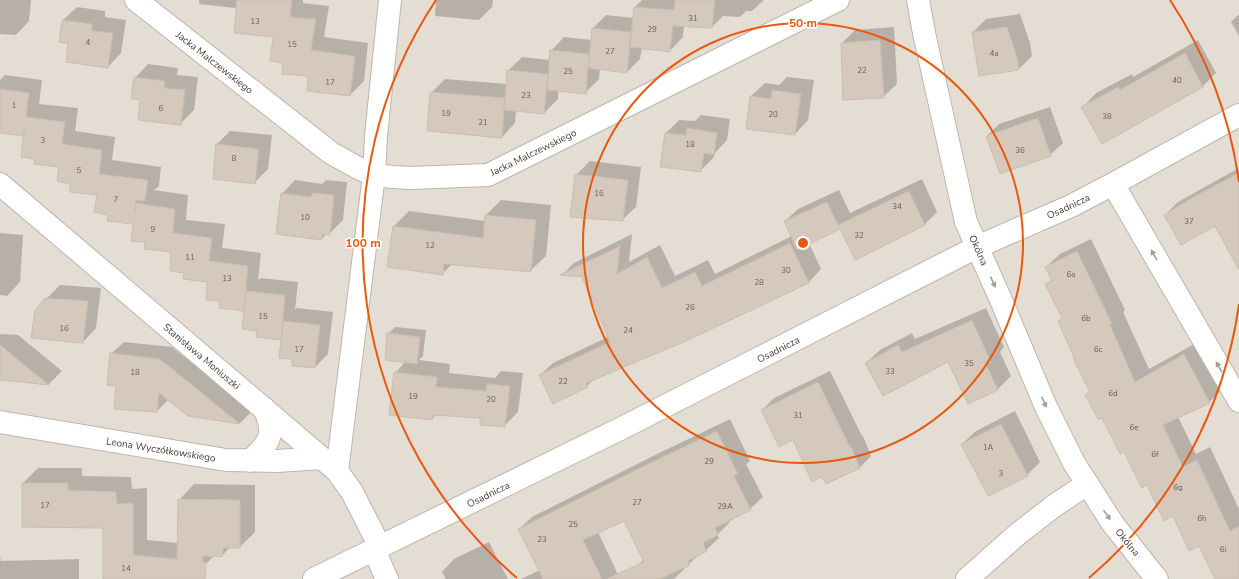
<svg xmlns="http://www.w3.org/2000/svg" width="1239" height="579" viewBox="0 0 1239 579" font-family="'Nunito Sans',sans-serif">
<style>
.residential{fill:#e4ddd3}
.shadow{fill:#0003}
.building{fill:#d5c9bd;stroke:#ccbdae}
.lines{fill:none;stroke-linecap:round;stroke-linejoin:round}
.street-casing{stroke:#beb5ab;stroke-width:24}
.street{stroke:#fff;stroke-width:22}
.oneway{fill:#a19e9a}
.ring{fill:none;stroke:#e8590c;stroke-width:2}
.labels{text-anchor:middle;stroke-width:3;stroke-linejoin:round;paint-order:stroke}
.number-label{font-size:8px;fill:#685f57}
.street-label{font-size:10px;fill:#433c35;stroke:#fff}
.centre{fill:#e8590c;stroke:#fff;stroke-width:2}
.ring-label{font-size:12px;text-anchor:middle;font-weight:bold;fill:#e8590c;stroke:#fff;stroke-width:3;stroke-linejoin:round;paint-order:stroke}
</style>
<rect width="100%" height="100%" fill="#f1ece4"/>
<!-- residential -->
<path class="residential" d="M0 0H1239V579H0Z"/>
<!-- shadow -->
<path class="shadow" d="M0 0H31L29 21 16 35 0 34Z
M199 0H303V3L329 6 324 37 368 43 364 81 350 95 310 75 284 63 274 36 238 5 235 8 199 4Z
M436 0H493L492 7 479 20 435 16Z
M642 0H764L752 11H746L740 17 723 16 712 27 684 25 683 37 670 51 642 48 640 59 627 72 600 69 599 79 585 93 558 90V99L544 113 516 110 515 123 502 137 431 93 445 79 507 84 508 71 522 57 550 60 551 51 564 37 592 40 593 28 606 15 634 18 635 7Z
M77 7 105 11V17L126 20 121 53 108 67 70 42 60 41 63 20Z
M1020 14 1030 43 1032 56 1019 69 973 32 986 19Z
M1239 14V36L1231 22Z
M894 27 897 84 883 97 842 43 855 30Z
M1198 40 1216 73 1203 86 1102 143 1083 107 1096 93 1132 74 1133 77Z
M148 64 178 68 177 75 198 77 194 110 180 124 141 99 135 78Z
M5 75 42 80 39 104 78 108 75 131 115 137 112 160 161 167 159 186 154 190 188 195 186 220 225 224 222 248 261 253 258 280 261 278 298 282 295 310 297 308 333 312 328 354 315 367 293 358 282 337 280 339 258 330 245 308 221 300 208 282 185 272 172 252 146 241 134 223 109 214 98 195 71 183 60 166 35 158 25 134 0 132V80Z
M787 77 814 80 808 120 795 134 751 96 765 83 779 85Z
M1050 107 1063 143 1050 155 987 136 999 124Z
M701 115 730 119 727 140 715 153 714 157 700 171 666 133 679 120 695 121Z
M230 131 272 135 268 169 254 183 217 144Z
M590 161 641 167 636 207 622 220 576 175Z
M1239 168V268L1215 225 1165 215 1178 202Z
M922 179 937 212 925 224 855 259 840 228 809 243 821 269 809 282 685 340 594 379 587 386 540 375 553 363 608 337 583 276 563 274 574 263 632 234 629 262 660 245 675 276 708 260 715 274 792 236 785 221 798 209 839 190 850 213Z
M295 180 322 184 326 180 347 182 343 220 329 234 327 233 322 239 282 194Z
M501 200 551 205 546 256 530 271 452 264 442 274 394 226 409 211 485 221 486 215Z
M0 233 23 235 20 282 7 296 0 295Z
M1091 239 1125 310 1123 312 1149 369 1198 342 1223 389 1209 402 1178 417 1196 454 1210 447 1239 509V579H1216L1199 545 1148 484 1087 395 1090 391 1063 317 1047 284 1052 279 1046 267 1060 254Z
M60 285 101 288 96 328 83 342 46 299Z
M986 308 1004 347 1000 352 1011 376 998 389 969 403 949 361 866 363 880 350 912 333 915 339Z
M395 327 426 330 423 356 419 360 450 364 449 373 495 378 501 371 523 373 518 412 504 426 481 417 437 414 432 419 395 373 406 361 388 334Z
M0 334 18 335 62 371 49 384 0 379Z
M124 342 172 347 252 411 240 423 188 415 168 400 157 411 117 386 111 354Z
M830 371 862 436H863L871 456 859 468 823 476 793 439 762 410 774 398Z
M1015 411 1040 462 1027 475 962 444 976 431Z
M730 419 750 461 746 464 763 497 750 509 729 520 730 522 717 535 719 538 706 550 700 553 689 564 684 567 685 568 674 579H643L637 566 644 559 624 520 598 532 620 579H521L540 570 519 529 532 517 655 455Z
M38 468H82V476L131 477 132 489 147 488V540L178 543 179 500 194 484 255 485V532L240 547H230L222 556H214L207 563 157 577 155 579H104V527L23 526V483Z
M489 542 508 579H446L442 572 454 559Z
M0 557 1 561 79 559V579H0Z"/>
<!-- building -->
<path class="building" d="M237 0H292L290 17 316 19 311 50 355 56 350 96 307 91 308 76 282 74 283 63 270 61 273 37 234 33Z
M675 0H715L712 28 673 26 670 52 630 47 634 7 674 10Z
M62 20 92 24V31L113 33 108 68 66 62 68 43 59 42Z
M1007 27 1017 57 1019 70 979 76 972 32Z
M592 28 631 32 627 73 588 68Z
M880 40 884 98 843 100 841 43Z
M550 50 589 54 586 94 547 90Z
M1185 53 1203 87 1102 144 1081 107 1118 87 1120 90Z
M507 70 548 74 544 114 504 110Z
M134 77 165 81 164 88 185 90 181 125 138 120 140 100 131 99Z
M0 89 29 93 26 117 65 122 62 144 102 150 99 174 148 180 145 201 136 200 135 213 136 203 175 209 173 233 212 238 209 261 248 266 244 311 219 308 220 301 206 300 207 282 183 279 184 273 170 271 171 252 144 249 145 242 131 241 133 224 107 221 108 215 94 212 97 195 70 192V184L57 181 59 167 34 164V159L21 157 24 130V136L0 133Z
M772 90 801 94 795 135 746 129 750 96 771 99Z
M430 92 505 98 502 138 427 131Z
M1038 118 1051 156 1000 174 986 136Z
M687 128 717 133 714 155 704 153 701 172 660 167 665 133 686 135Z
M216 144 259 149 255 184 213 179Z
M1239 173V270L1215 226 1181 245 1164 215 1195 196Z
M575 174 628 180 623 221 570 217Z
M909 191 925 225 855 260 840 229 797 250 784 221 827 202 838 225Z
M281 193 311 197 312 193 334 195 330 235 322 234V240L276 234Z
M485 215 536 220 531 272 444 264 443 275 387 267 393 226 483 238Z
M790 243 809 283 686 341 586 383 588 387 553 404 539 375 610 342 582 277 560 275 620 246 617 274 647 257 662 288 695 272 702 286Z
M1077 251 1112 324 1110 325 1135 382 1184 354 1210 403 1163 425 1183 467 1197 460 1230 531 1239 526V579H1215L1199 546 1189 551 1173 516 1164 521 1147 485 1142 488 1124 452 1120 454 1102 418 1098 419 1085 395 1090 392 1073 358 1074 357 1058 321 1062 318 1045 284 1052 281 1045 267Z
M246 291 285 295 281 340 256 337 257 331 242 329Z
M45 298 88 301 83 343 31 338 35 311Z
M972 320 991 362 986 364 998 390 968 404 948 362 883 396 865 363 898 345 902 352Z
M283 321 320 325 315 368 292 366V359L279 358Z
M387 333 420 337 417 364 385 360Z
M0 345 49 385 0 380Z
M110 353 160 359 240 424 188 416 159 393 157 412 114 409 116 386 107 385Z
M394 372 437 377 436 387 486 391 487 384 510 386 505 427 480 425V418L433 415 432 420 389 415Z
M818 382 850 447H851L860 468 826 484 822 477 812 482 793 440 779 447 761 410Z
M1001 424 1028 476 988 496 961 444Z
M717 431 738 474 734 476 751 510 715 528 718 535 703 543 707 551 688 561 690 565 660 579H606L644 562 624 521 583 540 602 579H543L518 529 642 467Z
M22 483H68V490L116 492 117 504 133 503V555L177 559 178 499 240 500V548H223L222 557 203 556V562H206L205 579H103V528L22 527Z"/>
<g class="lines">
<defs>
<path id="street" d="M136 0 331 153 358 168 374 175 393 177 411 178 488 175 838 0
M918 0 924 33 966 222 1001 300 1046 407 1074 463 1113 524 1157 579
M0 184 337 471 352 492 380 547
M1113 184 1239 401
M0 422 226 460 277 461 322 458
M250 461C270 442 276 435 264 408
M337 471 374 175 376 136 390 0
M374 550 387 579
M314 579 622 428 977 247 1071 206 1113 184 1239 115
M967 579 1019 533 1054 506 1087 484"/>
</defs>
<!-- street casing -->
<use href="#street" class="street-casing"/>
<!-- street -->
<use href="#street" class="street"/>
</g>
<!-- one-way arrows -->
<defs><path id="oneway-solid" d="M-6-.8H1V-3.2L6.5 0L1 3.2V.8H-6Z"/></defs>
<g class="oneway">
<use href="#oneway-solid" transform="translate(1154 255) rotate(-120)"/>
<use href="#oneway-solid" transform="translate(993 282) rotate(65)"/>
<use href="#oneway-solid" transform="translate(1219 367) rotate(-120)"/>
<use href="#oneway-solid" transform="translate(1044 402) rotate(67)"/>
<use href="#oneway-solid" transform="translate(1107 515) rotate(55)"/>
</g>
<!-- distance rings -->
<g class="ring">
<circle cx="803" cy="243" r="220"/>
<path d="M1239 304A440 440 0 0 1 1089 578M517 578A440 440 0 0 1 436 0M1170 0A440 440 0 0 1 1239 182"/>
</g>
<g class="labels">
<!-- number labels -->
<g class="number-label">
<text x="693" y="21">31</text>
<text x="255" y="24">13</text>
<text x="652" y="32">29</text>
<text x="88" y="45">4</text>
<text x="292" y="47">15</text>
<text x="610" y="54">27</text>
<text x="994" y="56">4a</text>
<text x="862" y="73">22</text>
<text x="568" y="74">25</text>
<text x="1177" y="83">40</text>
<text x="330" y="85">17</text>
<text x="526" y="98">23</text>
<text x="14" y="108">1</text>
<text x="161" y="111">6</text>
<text x="446" y="116">19</text>
<text x="773" y="117">20</text>
<text x="1107" y="119">38</text>
<text x="483" y="125">21</text>
<text x="43" y="143">3</text>
<text x="690" y="147">18</text>
<text x="1020" y="153">36</text>
<text x="234" y="161">8</text>
<text x="79" y="173">5</text>
<text x="599" y="196">16</text>
<text x="116" y="202">7</text>
<text x="897" y="209">34</text>
<text x="305" y="220">10</text>
<text x="1189" y="224">37</text>
<text x="153" y="232">9</text>
<text x="859" y="238">32</text>
<text x="430" y="248">12</text>
<text x="190" y="260">11</text>
<text x="786" y="273">30</text>
<text x="1071" y="277">6a</text>
<text x="227" y="281">13</text>
<text x="759" y="285">28</text>
<text x="690" y="310">26</text>
<text x="263" y="319">15</text>
<text x="1086" y="321">6b</text>
<text x="64" y="331">16</text>
<text x="628" y="333">24</text>
<text x="299" y="352">17</text>
<text x="1098" y="352">6c</text>
<text x="969" y="366">35</text>
<text x="890" y="374">33</text>
<text x="135" y="375">18</text>
<text x="563" y="384">22</text>
<text x="1113" y="396">6d</text>
<text x="413" y="399">19</text>
<text x="491" y="402">20</text>
<text x="798" y="418">31</text>
<text x="1134" y="430">6e</text>
<text x="988" y="450">1A</text>
<text x="1155" y="457">6f</text>
<text x="709" y="464">29</text>
<text x="1001" y="476">3</text>
<text x="1178" y="490">6g</text>
<text x="637" y="505">27</text>
<text x="45" y="508">17</text>
<text x="725" y="509">29A</text>
<text x="1202" y="521">6h</text>
<text x="573" y="527">25</text>
<text x="542" y="542">23</text>
<text x="1223" y="552">6i</text>
<text x="126" y="571">14</text>
</g>
<!-- street labels -->
<g class="street-label">
<text transform="translate(215 62) rotate(38)" y="4">Jacka Malczewskiego</text>
<text transform="translate(533 152) rotate(-26)" y="4">Jacka Malczewskiego</text>
<text transform="translate(1068 206) rotate(-25)" y="4">Osadnicza</text>
<text transform="translate(979 250) rotate(66)" y="4">Okólna</text>
<text transform="translate(778 349) rotate(-27)" y="4">Osadnicza</text>
<text transform="translate(202 356) rotate(40)" y="4">Stanisława Moniuszki</text>
<text transform="translate(161 449) rotate(9)" y="4">Leona Wyczółkowskiego</text>
<text transform="translate(488 494) rotate(-26)" y="4">Osadnicza</text>
<text transform="translate(1128 542) rotate(51)" y="4">Okólna</text>
</g>
</g>
<circle cx="803" cy="243" r="6" class="centre"/>
<g class="ring-label">
<text x="803" y="27">50 m</text>
<text x="363" y="247">100 m</text>
</g>
</svg>
